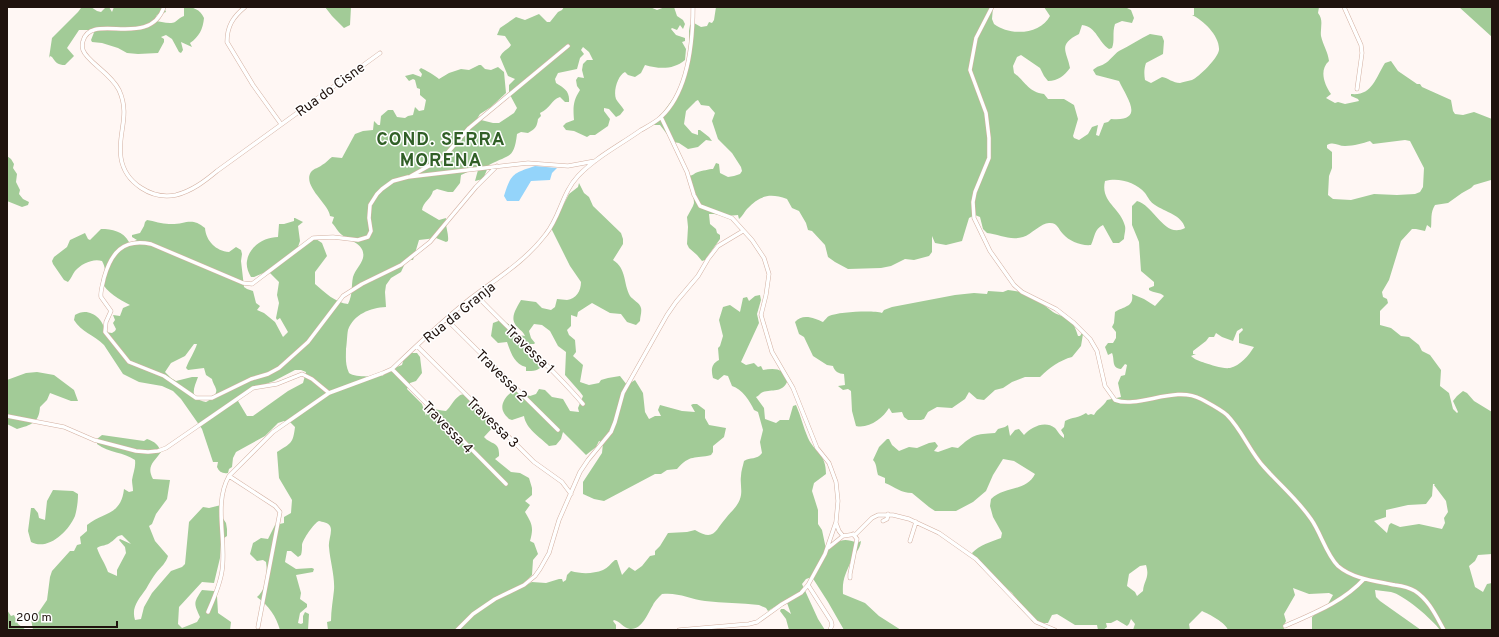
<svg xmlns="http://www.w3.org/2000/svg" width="1499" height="637" viewBox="0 0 1499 637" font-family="Overpass,sans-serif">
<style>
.forest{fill:#a2cb97;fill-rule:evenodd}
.water{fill:#94d4fa}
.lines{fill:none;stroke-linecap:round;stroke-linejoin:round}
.minor-casing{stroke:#d3b0a1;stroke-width:4.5}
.minor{stroke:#fff;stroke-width:3.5}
.labels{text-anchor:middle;stroke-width:3;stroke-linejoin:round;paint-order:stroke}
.street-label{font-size:14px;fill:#20130e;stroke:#fff}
.district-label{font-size:18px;font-weight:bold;letter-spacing:1px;fill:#315f27;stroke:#fff}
</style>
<rect width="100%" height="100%" fill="#fff7f4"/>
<!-- forest -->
<path class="forest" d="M91 7 97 11 101 12 106 7H109L112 12 114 7H164L166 12 157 15 154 21C160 21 170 25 175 22 178 20 179 18 184 16V7C193 7 200 9 204 18 203 29 199 37 190 43L192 47 181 42 183 50 181 53 179 52 172 39 166 35 161 37 164 39V42L158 53 138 54 127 53 118 48 102 43 92 42 91 40 95 30H79L67 48 74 56 65 65C58 65 56 63 52 57L50 56 49 58 52 38 78 12 81 8Z
M325 7H351L350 25 344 28 332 16Z
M564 7H650L657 10 665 7H674L677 16 683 20 685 24 683 29 680 25 677 30 672 28 671 29 676 35 685 38V41L682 42 686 49 685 60C673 70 659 69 645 65L641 73 635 77 628 75 625 72C618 75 613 91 616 99 618 103 622 106 624 110L620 115 616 117 609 109 604 108V111L610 119 608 126 595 135H590L587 137 574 131 566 130 563 126 566 123 574 120C573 107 573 101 580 90L577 86 576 80 578 77 584 78 582 70 583 64 587 60H593L589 52 583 47 581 50 584 54 580 58 577 69 558 73 555 79 556 83C564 88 570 91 569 102H565L560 97C551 100 551 108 540 113L541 116 538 119C537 127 535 129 528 133L521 132 517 134C514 159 510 154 489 165L483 179 475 181 478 170 474 169 461 175 460 183 453 192H448L437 189 433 191C431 199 423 202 422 210L439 220 446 218C445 227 449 233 448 241L446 242 436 238 419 240 413 260 407 259 401 272 391 278 386 285 385 292 386 307C370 308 354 314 348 330 347 335 347 343 346 349 346 358 345 364 349 373 356 378 373 376 382 376L394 368 402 365 404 358 411 353H417L420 357 422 373 416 381 410 383 407 389 422 404 426 416 427 409C434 408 439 411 446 411 451 407 453 400 459 396 470 388 489 417 495 425L484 437C491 445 500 441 499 456L495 459 511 472 520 473 529 478 532 488V495L525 501 530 505 525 512C532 524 534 527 530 541L534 543 538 554 533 560 532 575 520 588 532 582 546 583 559 579H562L563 582 566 580 567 575 571 571C581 574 593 574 603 570 608 568 611 563 615 560H617L622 575 629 567 635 571 642 566 650 556 655 555V551L660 546 668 533 687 532 695 530C715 542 715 530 726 518 732 510 739 506 741 495 742 489 740 482 741 476 741 471 743 466 744 461 750 457 757 460 762 453L760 442 763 430 758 412 754 410C750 401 742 389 732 386L728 376 724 375 718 380 713 378C711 370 711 364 719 360L718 348 720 346 723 336 719 320 723 307 730 305 740 312 743 298 747 297 749 301 755 296 760 295 761 300 757 314 759 323 741 362 746 365 754 363 758 367 761 366 763 370C775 368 785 368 787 382 782 393 772 389 763 392 760 393 759 396 756 397L764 408 765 419 776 423 780 420H789L793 406 796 405C801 416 803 427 808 438 815 453 826 453 826 474L814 483 812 491 818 510V524L822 530 826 549C838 541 843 537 857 543L861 541C860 550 854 554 851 561 846 574 842 578 843 594L865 603 879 616 901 630H844L828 602 812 577 806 579 802 584 818 619 825 630H789L786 619 780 611 781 609H784L791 614 786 600 768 611 766 608 759 605C741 603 723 603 705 601 690 599 678 592 662 594 659 597 654 602 653 605 648 613 642 630 630 629 623 628 620 621 614 620L613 621 616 625V630H328L327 622 331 621C331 610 333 600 334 590 335 576 330 561 329 547 328 541 333 531 330 526 328 522 322 522 319 521 314 523 303 539 302 545 302 548 302 552 301 555L298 557 291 551H287L285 562 296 569 312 568 314 569 313 572 296 575 301 593 300 599 307 604V607L300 613 298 623 301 624 303 623V616L305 612 309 614 308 630H280C276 616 269 606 257 597 266 590 268 574 266 562L263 560 257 561 250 554 253 543 261 538 268 539 275 525 284 523V517L291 513 292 500 279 478 277 452C291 443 293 444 295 427L290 422 284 421 278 423 265 436 236 452 233 458 232 467 229 469 228 473C223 474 219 472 217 467L218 462H213L202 429 181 399 173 391 162 386 139 382 123 374 104 345C94 335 81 332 74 320L75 315C88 306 104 318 105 332L112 333 115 331 116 329 113 323 115 320 113 315 120 316 123 308 130 305C119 299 107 293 101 281 106 274 106 268 102 261 93 258 81 264 75 271 72 275 71 279 68 282L64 280 53 264 52 261 54 257 67 247 70 240 85 233 88 239 90 240 101 229C112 229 123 231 129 242H132L137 240 132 237V235L140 233 144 226 145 222 147 220C154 221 162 224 169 224 185 225 191 216 205 228 206 241 216 251 229 252L236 247 241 250 242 254 241 261 244 287 247 289 253 291 256 303 260 306 257 310 264 313 275 322 283 337 288 332 280 318 277 320 276 318 279 303 277 295 279 282 268 271 254 277H251C248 272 246 266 247 261 249 246 265 237 278 237L279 224H284L294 221V218H295L303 222 298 226 300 241 298 247 313 237 322 243 327 256 315 272V284C324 292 336 303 348 304 353 294 351 287 353 277 355 270 361 265 363 258 366 244 350 241 342 235 337 231 336 227 332 223L334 217 330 216C329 204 302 186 311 172 314 168 319 168 322 165 326 163 329 159 332 157L342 158 355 134 363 131 373 130 374 121 378 125H380L381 116 388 110H393L397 117 405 118 408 116 413 115 415 107 419 111 424 110 426 100 420 95V89L417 88 415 80 413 79 409 81 405 76 413 74 421 77 422 74 419 70 421 68C424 69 436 76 439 79L449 73 461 69 469 70 479 65H481L485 69 491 70 498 67 504 72 506 93 491 107 480 114 477 119 493 123H499L514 113 517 108 509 93V85L515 79 508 76 500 57C503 50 508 50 511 45L505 36 497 35 500 28 516 17 525 20 539 14 547 22H550L558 12 562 10ZM194 344H197C195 351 189 360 186 368L188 370 204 368 206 375 212 379C213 384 215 385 216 389 218 394 210 400 206 402 188 399 194 388 198 377H192L176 381 171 378 165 372 171 363 185 356ZM295 370H301L306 372 303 383 288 391 253 416H247L238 401 235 400 258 387 274 381Z
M716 7H993L992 19 994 24C1010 36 1040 35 1050 16L1044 7H1125L1131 10 1134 18 1132 23 1122 21 1115 24C1112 33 1115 41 1112 48L1109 49C1098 42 1097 27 1082 25L1079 34C1057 45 1067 51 1070 68 1065 75 1058 81 1048 81L1044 76 1040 68 1021 55 1017 57 1013 66 1014 73C1026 82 1028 92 1044 94L1048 99H1064L1074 105 1078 119 1073 136 1074 138 1079 140 1088 134 1092 127 1098 125 1096 135 1099 136 1104 123 1108 122 1111 119C1146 122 1127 98 1119 81L1096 75 1093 70C1097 66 1101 66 1104 64 1110 61 1114 54 1119 51 1129 46 1140 39 1150 34L1162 36 1164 41 1163 54 1146 63C1144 69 1144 74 1145 80L1151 83 1162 77C1168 78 1173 83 1180 83 1183 82 1188 81 1192 80 1199 77 1218 58 1219 50 1220 36 1203 20 1192 15H1194V7H1319L1318 13C1324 20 1320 28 1321 36 1323 45 1328 52 1329 61 1319 70 1324 84 1331 94L1326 98 1335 103 1338 102 1345 104 1359 101 1358 99 1351 96V94C1372 96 1375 79 1385 63L1391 61 1398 71 1417 84H1420L1422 87 1451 100 1453 111 1455 114 1463 115 1474 112 1492 119V181L1491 180 1474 185 1471 188 1462 193 1448 203 1435 205C1430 213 1432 219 1431 228L1427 225 1425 231 1416 229H1412L1401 241 1389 280 1382 292 1383 297 1387 299 1388 303 1380 311V325L1391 328 1401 336 1409 337 1419 345 1422 351 1430 355 1441 370 1440 386 1449 393 1453 409 1457 413 1458 412 1453 401 1457 396 1463 391 1467 393 1474 401 1492 412V554L1478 555 1475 561 1469 566 1475 587 1483 592 1487 584 1492 583V630H1440C1433 620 1403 594 1391 592 1386 591 1380 591 1375 590L1376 597 1380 601 1421 630H1312V617L1315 614 1328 604 1333 595 1329 593 1309 594 1293 588 1295 595 1284 614 1286 621 1283 627 1285 630H1228C1226 623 1209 614 1202 611L1189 624 1190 630H1133L1135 624 1131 619 1129 624 1127 626 1117 620 1111 623H1106L1107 627 1103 630H1098L1097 625H1075L1062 617 1057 614 1052 615 1048 623H1036L1032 621 1012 593 980 566 972 553C980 545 990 542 1001 538L1002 533 993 517 990 506 991 499C1004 486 1026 492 1035 474L1014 461 1003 459 993 475 986 491 973 502 956 511H935L929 507 912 493C901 493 895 487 885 483V478L878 475C876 469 877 464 873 460L879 447 887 439H889L892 445 899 451 909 447 917 448 929 443 935 442 938 446 934 451 938 452 952 447 958 448C973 435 975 434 995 433L998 429 1005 427 1008 425 1010 436 1015 430 1019 429 1024 435C1031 427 1045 420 1055 428 1058 431 1059 435 1064 438V435L1061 430 1064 427 1065 421C1072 417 1079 418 1086 413L1088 415 1091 414 1094 415C1097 409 1103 407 1107 400L1121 397 1118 383 1121 376 1125 375 1127 365 1125 364 1121 369C1111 368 1115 360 1112 353L1108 355 1105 347 1108 343H1113L1116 338V332L1112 327 1114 323 1115 312C1125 306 1134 307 1132 294L1144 299 1155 306 1164 296C1160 292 1154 293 1149 290V288L1154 286V282L1141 271 1139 242 1132 225V206L1137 201C1155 206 1164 239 1185 228 1182 215 1165 212 1155 205 1150 202 1148 197 1145 193 1136 182 1118 177 1105 181 1100 202 1121 208 1125 226 1126 230 1124 235 1124 239L1119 243H1113L1103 225C1094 229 1095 237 1091 245 1081 246 1069 241 1063 234 1058 229 1058 223 1050 223 1042 222 1032 234 1023 237 1010 241 999 234 987 233L983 229 980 217 975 215 969 218 962 241 946 245 935 243 932 236V252L929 256 914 260 905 259 891 266 881 268 848 269 835 262 828 257 825 245 812 231 808 230 806 223 799 211 792 208 787 199C770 193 760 195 747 209 744 212 743 216 739 219L738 215 727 216 714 214H709L710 224 716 229 717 233 720 235V239L705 260 702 261 697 255 689 248 687 244 688 227 687 217 693 206 694 203 693 191 688 176C693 176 694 173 698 172 702 171 709 169 713 169L716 163 719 164 720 173 728 177 734 176 740 174 742 171 741 167 732 153 718 139 712 121 715 113 709 106 701 105 698 100 696 101 686 111 684 124 692 133 698 135V130H700L709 137 712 141 706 140 698 147 688 149 679 143 673 142 660 125H654L680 89 690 59 689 31 690 25 694 23 701 27 707 26 709 22 712 23 714 20ZM1405 140 1410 141 1424 168 1423 187 1420 192 1415 194 1397 195 1374 194 1351 200 1333 199 1328 195 1329 176 1332 168V152L1327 148V145C1334 141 1338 146 1345 146 1354 146 1363 143 1370 141L1373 144ZM1242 328 1243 330 1239 334V343L1254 347C1249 355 1240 366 1230 368 1222 369 1212 365 1205 363 1200 361 1195 360 1191 356L1196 354H1193V351L1206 341 1209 337H1214L1216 333 1222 337 1233 341 1237 331ZM1433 484H1435L1434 485 1446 501 1448 512 1444 518 1445 523 1442 529 1419 524 1400 527 1391 523 1389 525 1387 533 1374 521 1386 517V510L1408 505 1426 504 1432 496ZM1146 565C1150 578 1144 580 1143 591L1137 596 1135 592 1127 586 1129 574 1140 566Z
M1459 7H1492V37Z
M7 156 11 159 14 164 13 168 17 174 16 182 20 190 19 194 23 199 29 202 28 205 22 207 7 201Z
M579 183 584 193 589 197 593 206 621 233 623 239V244L613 260C627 269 623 283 630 296 633 300 640 303 641 308 642 312 640 317 640 321L636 325 627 322 621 314 610 313 592 303 578 312 577 317 571 315V326L567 330 569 335 575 340 576 352 573 356 583 365 580 382 589 385 599 383 601 380 608 378 620 376 627 385 635 380 643 393 645 412 649 419 655 416H661L658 410 660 405 682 411 695 412 691 405 693 404H697L705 410V418L709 425 726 428 724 437 713 446V452L711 455C695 459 690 454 677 469L667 470 661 474H655L604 501 594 499 583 494V482L602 453 603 443 599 441 596 447 586 455 563 432 561 439 556 445 549 446C540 437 526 429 524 416L512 420 509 419C507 417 504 414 503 411 500 404 507 393 515 391 520 390 525 395 530 396L536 394 539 389 545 390 552 397 563 399 570 411 579 412 578 408 583 396 580 392 565 375 566 352 558 346 550 331 542 325 534 324 529 331 531 338 535 343 534 344H530V345L543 364C540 371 533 371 526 371V367C514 364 511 353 507 342L498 343 491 336 493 323 501 320 510 325 519 335 525 336C523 331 517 328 515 324 510 316 518 306 521 300L536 302 542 308 551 310 555 307 557 299C560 299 564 300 567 300 576 299 581 291 581 282L570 266 551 228 569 194 578 187Z
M1008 290C1029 292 1036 299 1053 312 1057 315 1065 316 1070 320 1074 324 1076 330 1078 336H1080L1082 333 1083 334 1081 346 1072 357C1060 360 1049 368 1040 377H1025L1012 382 1003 388 995 390 984 400 977 399 969 392 965 399 952 408 937 407 928 412 924 419 921 420H908L904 417 902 412 892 413 889 408C883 418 869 429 856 426L852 411 851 391 848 389 843 390 838 386 845 385 844 374C839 374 834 371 833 366L827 365 813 356 804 337 799 334 795 322C802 313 815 318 823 322 825 320 827 317 829 316 838 312 873 310 882 313L884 310 892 307 955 295 974 293 987 294 988 291 1003 292Z
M37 372 54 375 74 390 78 401H71L50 393 47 400 40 407C39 423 31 425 17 429L7 424V380L26 373Z
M102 435 144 441 147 439C155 442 158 444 161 452 154 462 146 466 153 479L170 480 167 499 156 514 152 524 149 526 155 541 168 556C166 563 161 567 156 573 152 578 149 584 146 589 139 599 131 607 135 620L141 619 144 607 152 593 171 571 182 567 185 564 189 522 203 507 209 508 221 505 222 517 226 523 227 529V536L221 540 220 558 214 583 202 582 179 607 178 624 182 628 197 622 200 617C194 604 193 603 202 590L214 591 217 596 218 613 231 622 230 630H33L31 619 36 616 47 600 50 577 52 571 70 551H74L77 545 81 544 80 537 87 531V525C103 512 121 516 124 489L129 492 133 491C133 487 132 484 132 480 133 473 136 467 135 460 124 452 109 453 97 444V439ZM122 535 131 544 120 539 119 540 125 547 126 553 117 570V576L108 572C105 563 100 557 97 548 101 545 107 546 111 542 116 539 116 536 122 535Z
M53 490 73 491 78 494C78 501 77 509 75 516 68 532 48 551 31 542L28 531 31 508H34L38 513 39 518 45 520 47 501Z
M7 610 11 616 14 615 18 624 26 630H7Z"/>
<!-- water -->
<path class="water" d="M535 166 557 168 552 173 550 180 531 181 519 201H507L504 196C511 173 514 173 535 166Z"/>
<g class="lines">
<defs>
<path id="minor" d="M164 7C149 50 91 11 83 41 82 44 82 47 83 50 87 62 111 73 119 90 131 116 117 133 121 158 125 183 152 200 176 195 192 191 205 181 217 171L380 53
M245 7C233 17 227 26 227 42L253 85 281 124
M992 7 976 38 970 70 986 113 989 138V158L975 192 973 202 974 218 990 251 1014 285 1022 292 1056 309 1074 323 1090 339 1097 351 1105 386 1115 400C1138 409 1175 385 1201 399 1210 404 1220 409 1227 415 1242 430 1250 452 1264 467 1279 484 1298 500 1311 519 1321 533 1326 554 1338 566 1353 579 1376 581 1395 585 1402 586 1410 588 1415 591 1429 600 1436 616 1444 630
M1344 7 1361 45 1362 53 1357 89
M661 117 687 172 694 195 700 206 732 218 752 240 764 258 769 274 766 295 761 315 772 352 793 388 817 448 829 463 836 482 838 501 836 522 825 554 808 585 801 593 782 604 757 622 749 624 679 630
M497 166 476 187 430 242 401 265 362 284 343 296 308 342 279 368 268 374 251 379 212 398H196L164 376 129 362 105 332 106 322 111 311 101 297C100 291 103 284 104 278 111 253 123 238 151 244L243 283 252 284 313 238 333 237 358 240 368 237 371 231 369 218 370 205 377 194 382 189 393 181 408 177 528 163 568 166 595 161
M411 176 443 158 469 128 568 46
M476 295C511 332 550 365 583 404
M446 319 558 430
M417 346 534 462 562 482 571 494
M392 369 506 484
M7 416 64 427 94 440 136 451 148 452 158 451 166 448 253 388 277 384 302 374 312 379 329 393
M229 476 273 432 329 393 383 373 392 369C416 346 440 323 466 302 494 280 524 263 546 234 560 217 562 193 578 176 596 157 620 145 641 130 648 126 656 122 661 117 689 91 693 43 693 7
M883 521 887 519 888 514
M836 523 839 531 843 536
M843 536 856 534 872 518 878 515H893L909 519 939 533 976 559 1036 622 1055 630
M910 541 916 522
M828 548 843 536
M850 578V574L857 539 853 534
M808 585 831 621 832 625 830 630
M208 612C214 598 220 585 222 571 227 540 213 504 229 476L275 506 280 512 258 627
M1285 626C1314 613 1343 602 1364 579
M457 630 473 614 495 599 524 585 535 576 540 569 549 553 559 520 580 472 588 460 611 432 615 422 623 393 667 315 676 302 698 276 708 259 718 246 743 231"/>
</defs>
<!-- minor casing -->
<use href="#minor" class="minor-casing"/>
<!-- minor -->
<use href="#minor" class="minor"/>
</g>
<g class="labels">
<!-- street labels -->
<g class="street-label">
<text transform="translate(330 89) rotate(-36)" y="5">Rua do Cisne</text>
<text transform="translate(459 312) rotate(-39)" y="5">Rua da Granja</text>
<text transform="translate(530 349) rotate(44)" y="5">Travessa 1</text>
<text transform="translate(502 375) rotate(45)" y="5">Travessa 2</text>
<text transform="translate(493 422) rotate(44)" y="5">Travessa 3</text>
<text transform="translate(448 427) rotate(46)" y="5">Travessa 4</text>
</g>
<!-- district labels -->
<g class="district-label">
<text x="441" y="145">COND. SERRA<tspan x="441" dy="21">MORENA</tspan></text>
</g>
</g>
<!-- border -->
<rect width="1499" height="637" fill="none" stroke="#20130e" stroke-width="16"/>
<!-- scale -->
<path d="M10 621v6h107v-6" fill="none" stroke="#20130e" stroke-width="2"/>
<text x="16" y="621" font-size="12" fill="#20130e" stroke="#ffffff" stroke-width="3" paint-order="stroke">200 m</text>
</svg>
